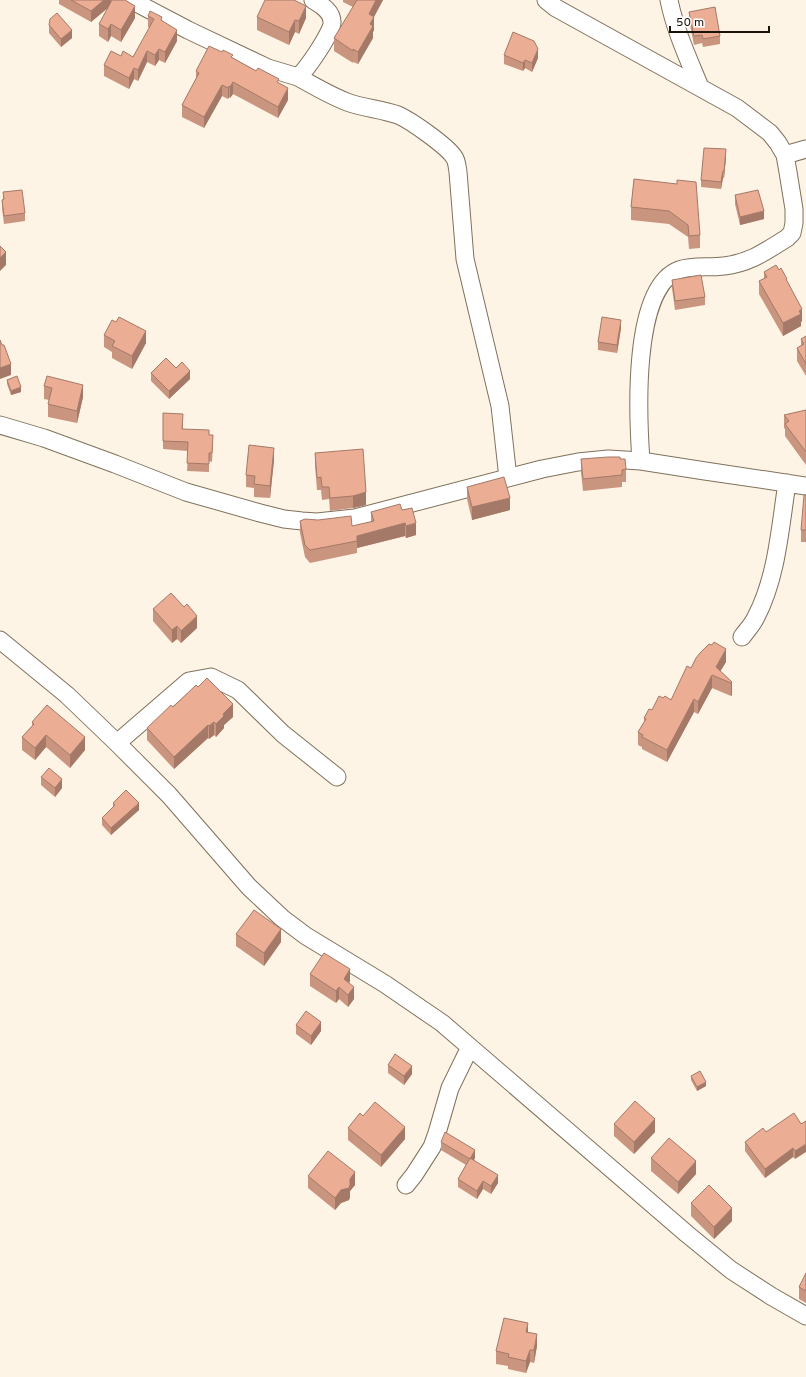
<svg xmlns="http://www.w3.org/2000/svg" width="806" height="1377" viewBox="0 0 806 1377" font-family="Overpass,sans-serif">
<style>
.lines{fill:none;stroke-linecap:round;stroke-linejoin:round}
.minor-casing{stroke:#7f715b;stroke-width:19}
.minor{stroke:#fff;stroke-width:17}
.wall{fill:#ca957f}
.shaded-wall{fill:#a47968}
.building{fill:#ebad94;stroke:#a47968}
</style>
<rect width="100%" height="100%" fill="#fef4e5"/>
<g class="lines">
<defs>
<path id="minor" d="M131 0 188 30 268 68 298 77C306 70 333 32 332 22 332 11 321 5 313 0
M546 0 556 8 737 108 770 133 778 143 785 155 788 172 794 209V223L792 233 787 238C766 251 750 263 724 266 709 268 693 265 679 270 631 288 638 419 641 461
M669 0C675 30 688 58 700 87
M298 77C314 86 329 95 347 102 363 108 381 109 398 115 410 120 447 146 454 157 457 161 457 166 458 172L465 259 500 406 508 478
M785 155 806 149
M0 425 44 438 115 464 186 492 260 513 284 519 302 521 317 522 355 518 542 469 578 462 608 459 641 461 705 471 806 486
M742 637C747 630 753 624 756 617 777 577 780 528 787 483
M0 640 67 695 117 743 169 795 249 887 282 918 306 936 385 984 442 1023 687 1234 731 1270 771 1296 806 1316
M117 743 189 681 211 677 238 690 283 734 337 777
M406 1185 414 1175 432 1147 437 1133 450 1088 470 1047"/>
</defs>
<!-- minor casing -->
<use href="#minor" class="minor-casing"/>
<!-- minor -->
<use href="#minor" class="minor"/>
</g>
<!-- wall -->
<path class="wall" d="M59 0H111V2L135 18 121 42 111 36 108 42 99 36V24L108 8 91 22 59 4Z
M343 0H383L374 17V30L373 32V38L358 64 353 62V63L334 51V38L353 7 343 2Z
M689 12 720 36V44L703 47 702 43 694 45 689 20Z
M148 16 162 21 177 41 165 63 159 60 155 66 147 62 138 81 134 79 129 89 104 76V65L121 56 133 57 150 28 148 27Z
M257 17 306 18 299 34 295 32 289 45 257 30Z
M49 25 72 38 61 47 49 33Z
M504 55 538 58 532 72 525 68 523 71 504 64Z
M233 58 279 83 288 100 278 118 233 94 230 98 229 97 228 99 222 96 204 128 182 117V105L196 79V71Z
M726 157 724 178H723L721 189 701 187V180Z
M634 179 700 235V248L689 249 688 237 669 224 631 220V207Z
M3 192 25 213V221L4 224 2 208V200H3Z
M735 195 764 219 740 225 735 204Z
M779 270 787 282 802 321 801 322V326L783 336 759 294V281L764 279V272Z
M672 280 705 297V305L675 310 672 288Z
M621 328 617 353 598 350V342Z
M104 335 146 343 132 369 112 358V352L104 347Z
M806 336V376L797 361V348L801 346V339Z
M176 368 190 379 169 399 151 381V373Z
M7 380 21 392 11 395 7 384Z
M83 385V397L77 423 48 417V404L49 400 44 399V386Z
M806 410V465L785 436V429L784 428V415Z
M163 413 183 422V429L209 435 213 443 212 462 209 461V472L187 471 188 451 163 449Z
M315 453 366 505 353 508 330 511 329 499 322 500 321 490H317L315 465Z
M581 459H620L626 469V482H622V487L583 491 581 472Z
M274 460 270 498 254 497V488L246 487V475Z
M467 487 510 510 472 520 467 499Z
M806 495V542H801V530Z
M402 510 416 535 406 538 405 536 357 548V553L310 563 305 557 300 533V521L352 526 371 522V512Z
M153 609 197 628 181 643 177 639 172 643 153 621Z
M726 662 720 671 732 682V695L731 696 712 688 698 714 694 712 667 762 642 749V747L638 745V732L644 722V718L663 698 671 700 691 668Z
M173 707 233 717 224 725V728L216 737 214 735 209 739 208 738 174 769 147 740V728Z
M32 722 85 750 70 768 46 747 35 760 22 750V737L32 726Z
M41 777 62 788 55 797 41 785Z
M113 803 139 810 111 835 102 825V818L113 808Z
M236 934 281 942 264 966 236 946Z
M310 974 350 981 349 983 354 999 348 1007 339 999 336 1003 310 986Z
M296 1025 321 1031 311 1045 296 1034Z
M388 1065 412 1074 404 1085 388 1073Z
M691 1076 706 1086 697 1091 691 1080Z
M363 1116 405 1139 381 1167 348 1140V1128Z
M614 1124 655 1132 634 1154 614 1136Z
M801 1124 795 1159 793 1157 765 1178 745 1151V1142Z
M441 1142 475 1158 474 1160 498 1183 491 1194 483 1189 477 1199 458 1187V1179L466 1165 441 1150Z
M651 1158 696 1174 678 1194 651 1171Z
M308 1176 355 1185 350 1191V1197L349 1200 341 1203 335 1210 308 1188Z
M691 1203 732 1221 714 1239 691 1216Z
M806 1274V1303L799 1299V1287Z
M528 1332 537 1346 534 1363 530 1362 526 1373 508 1369V1366L496 1364V1351Z"/>
<!-- shaded-wall -->
<path class="shaded-wall" d="M104 0H111V5L91 22V11Z
M376 0H383L369 26V14Z
M135 6V18L121 42V30Z
M306 6V18L299 34V21Z
M374 17V30L373 32V38L358 64V52L370 24Z
M295 20V32L289 45V32Z
M111 24V36L108 42V29Z
M72 30V38L61 47V39Z
M177 30V41L165 63V52Z
M159 49V60L155 66V55Z
M538 49V58L532 72V63Z
M147 51V62L138 81V70Z
M525 60V68L523 71V63Z
M134 68V79L129 89V78Z
M233 82V94L230 98V87Z
M222 85V96L204 128V117Z
M229 86V97L228 99V88Z
M288 88V100L278 118V107Z
M726 149V157L724 178V171Z
M723 171V178L721 189V182Z
M764 211V219L740 225V217Z
M6 252V265L0 271V258Z
M802 309V321L801 322V326L783 336V323Z
M621 320V328L617 353V345Z
M146 331V343L132 369V356Z
M11 364V375L0 379V368Z
M190 371V379L169 399V391Z
M83 385V397L77 423V411Z
M21 387V392L11 395V391Z
M274 448V460L270 498V486Z
M366 492V505L353 508V496Z
M510 498V510L472 520V507Z
M405 523V536L357 548V536Z
M416 523V535L406 538V526Z
M197 616V628L181 643V631Z
M177 626V639L172 643V630Z
M726 649V662L717 677 716 667Z
M712 675V688L698 714V702Z
M732 682V695L731 696V683Z
M694 699V712L667 762V750Z
M233 704V717L224 725V728L216 737V724L223 714Z
M214 722V735L209 739V726Z
M208 725V738L174 769V757Z
M46 735V747L35 760V748Z
M85 737V750L70 768V755Z
M62 779V788L55 797V788Z
M139 803V810L111 835V828Z
M281 929V942L264 966V953Z
M350 969V981L344 990V979Z
M339 987V999L336 1003V991Z
M354 987V999L348 1007V995Z
M321 1022V1031L311 1045V1036Z
M412 1066V1074L404 1085V1076Z
M706 1082V1086L697 1091V1087Z
M655 1119V1132L634 1154V1142Z
M405 1127V1139L381 1167V1155Z
M806 1144V1152L795 1159V1151Z
M793 1148V1157L765 1178V1169Z
M475 1150V1158L470 1167V1159Z
M696 1161V1174L678 1194V1182Z
M355 1172V1185L350 1191V1197L349 1200 341 1203 335 1210V1198Z
M498 1175V1183L491 1194V1186Z
M483 1181V1189L477 1199V1191Z
M732 1208V1221L714 1239V1227Z
M528 1323V1336L526 1332Z
M537 1334V1346L534 1363V1350Z
M530 1350V1362L526 1373V1361Z"/>
<!-- building -->
<path class="building" d="M71 0H104L91 11Z
M112 0H125L135 6 121 30 111 24 108 29 99 24Z
M265 0H294L306 6 299 21 295 20 289 32 257 17Z
M357 0H376L369 14 374 17 370 24 373 26 358 52 353 49V51L334 38Z
M715 7 720 36 703 39 702 35 694 36 689 12Z
M150 11 162 17 161 20 177 30 165 52 159 49 155 55 147 51 138 70 134 68 129 78 104 65 111 51 121 56 123 51 133 57 154 19 148 16Z
M57 13 72 30 61 39 49 25 50 19Z
M513 32 534 41 538 49 532 63 525 60 523 63 504 55Z
M209 46 222 52 223 50 233 55 231 57 256 71 258 68 279 79 277 82 288 88 278 107 233 82 230 87 229 86 228 88 222 85 204 117 182 105 199 73 196 71Z
M704 148 726 149 724 171H723L721 182 701 180Z
M634 179 677 184V180L696 182 700 235 689 236 688 225 669 211 631 207Z
M22 190 25 213 4 216 2 200 4 199 3 192Z
M758 190 764 211 740 217 735 195Z
M0 246 6 252 0 258Z
M776 265 779 270 781 268 787 279H786L802 309 799 311 801 314 783 323 759 281 767 277 764 272Z
M701 275 705 297 675 301 672 280Z
M119 317 146 331 132 356 112 346 115 341 104 335 112 320 116 322Z
M602 317 621 320 617 345 598 342Z
M806 336V364L797 348 804 344 801 339Z
M0 340 2 345H4L11 364 0 368Z
M166 358 176 368 182 362 190 371 169 391 151 373Z
M17 376 21 387 11 391 7 380Z
M47 376 83 385 77 411 48 404 52 388 44 386Z
M806 410V452L785 424 789 421 784 415Z
M163 413 183 414 182 429 209 430V435H213L212 453H209V464L187 463 188 442 163 441Z
M249 445 274 448 270 486 254 484 255 476 246 475Z
M363 449 366 492 353 496 330 498 329 487H322L321 477 317 478 315 453Z
M608 457H620V459H625L626 469 622 470V475L583 479 581 459Z
M504 477 510 498 472 507 467 487Z
M804 495H806V530H801Z
M400 504 402 510 412 508 416 523 406 526 405 523 357 536V541L310 550 305 545 300 521 305 519 318 520 351 516 352 526 374 521 371 512Z
M171 593 184 607 187 604 197 616 181 631 177 626 172 630 153 609Z
M714 642 726 649 716 667 732 682 731 683 712 675 698 702 694 699 667 750 642 737 643 735 638 732 646 719 644 718 649 709 652 710 659 696 663 698 665 696 671 700 687 666 691 668 696 658 700 653 709 644 712 645Z
M207 678 233 704 223 714 224 716 216 724 214 722 209 726 208 725 174 757 147 728 171 705 173 707 196 685 198 687Z
M47 705 85 737 70 755 46 735 35 748 22 737 34 724 32 722Z
M49 768 62 779 55 788 41 777Z
M126 790 139 803 111 828 102 818 115 805 113 803Z
M254 910 281 929 264 953 236 934Z
M324 953 350 969 344 979 354 987 348 995 339 987 336 991 310 974Z
M306 1011 321 1022 311 1036 296 1025Z
M395 1054 412 1066 404 1076 388 1065Z
M700 1071 706 1082 697 1087 691 1076Z
M635 1101 655 1119 634 1142 614 1124Z
M375 1102 405 1127 381 1155 348 1128 360 1113 363 1116Z
M794 1113 801 1124 806 1121V1144L795 1151 793 1148 765 1169 745 1142 763 1128 766 1132Z
M445 1132 475 1150 470 1159 441 1142Z
M669 1138 696 1161 678 1182 651 1158Z
M328 1151 355 1172 350 1179V1185L349 1188 341 1190 335 1198 308 1176Z
M470 1158 498 1175 491 1186 483 1181 477 1191 458 1179Z
M709 1185 732 1208 714 1227 691 1203Z
M806 1273V1291L799 1287Z
M504 1318 528 1323 526 1332 537 1334 534 1350H530L526 1361 508 1357 509 1354 496 1351Z"/>
<!-- scale -->
<path d="M670 26v6h99v-6" fill="none" stroke="#181209" stroke-width="2"/>
<text x="676" y="26" font-size="12" fill="#181209" stroke="#ffffff" stroke-width="3" paint-order="stroke">50 m</text>
</svg>
